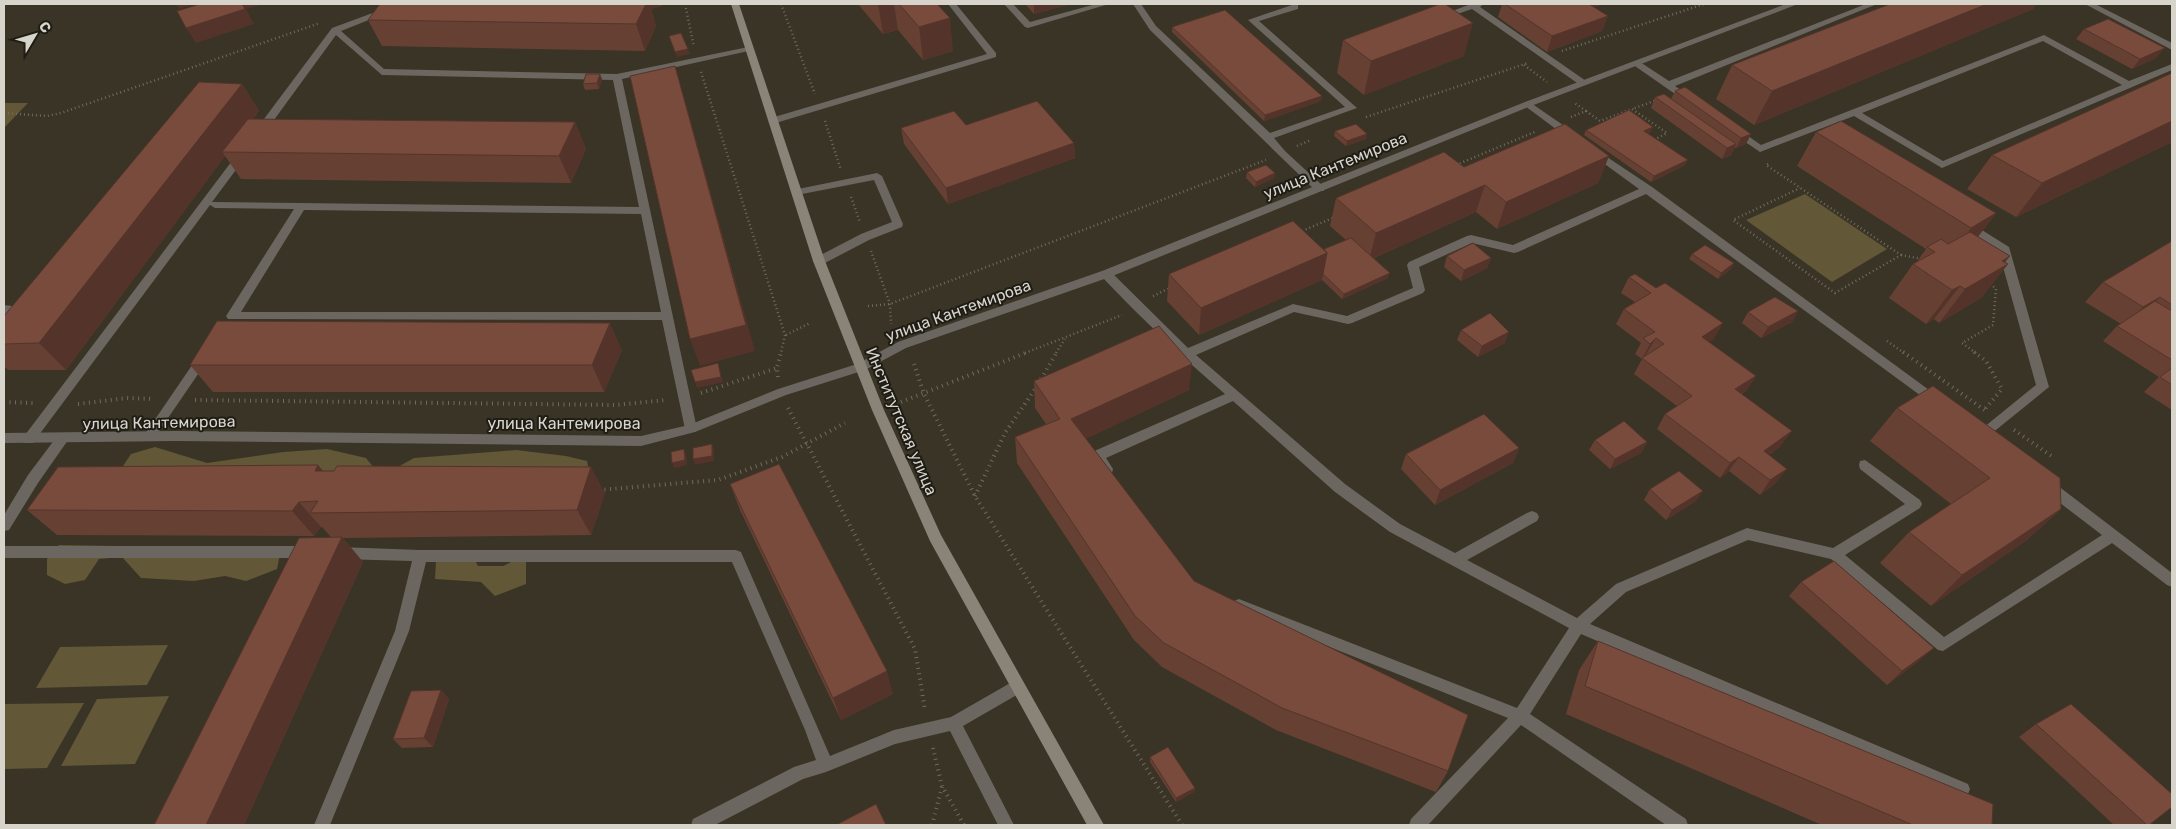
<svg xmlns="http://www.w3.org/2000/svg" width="2176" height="829" viewBox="0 0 2176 829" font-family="Rubik,sans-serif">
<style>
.green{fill:#625737}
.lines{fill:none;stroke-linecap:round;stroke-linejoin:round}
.path-far1{stroke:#706b5f;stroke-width:2.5;stroke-dasharray:1 3;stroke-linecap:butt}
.path{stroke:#706b5f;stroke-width:4;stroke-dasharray:1 4.5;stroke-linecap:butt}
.lane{fill:#6b6760;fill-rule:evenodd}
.street{fill:#6b6760;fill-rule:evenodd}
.secondary{fill:#898378;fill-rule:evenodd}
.wall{fill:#674034}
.shaded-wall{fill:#54342a}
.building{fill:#784b3c;stroke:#54342a}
.labels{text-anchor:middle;stroke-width:4;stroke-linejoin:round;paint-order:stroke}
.street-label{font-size:16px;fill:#d7d4cb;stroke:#1e1c15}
</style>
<rect width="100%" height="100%" fill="#393425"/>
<!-- green -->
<path class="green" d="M4 103H28L4 128Z
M1805 194 1887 249 1832 282 1746 220Z
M155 447 207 463 283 452 327 449 366 458 374 468H396L414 458 516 450 566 456 587 461 592 483 117 475 131 454Z
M59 545 281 549 277 569 246 581 225 576 194 581 141 578 122 557 99 559 85 580 65 584 47 575V559Z
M471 553 478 566H503L526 555V584L495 596 481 582 435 579 436 561Z
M168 645 147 685 36 688 60 647Z
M169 696 135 764 61 766 97 699Z
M84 703 47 768 4 769V704Z"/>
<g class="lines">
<!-- path-far1 -->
<path class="path-far1" d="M685 4 694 47
M781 4 815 94
M1562 51 1704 4
M1524 65 1547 82
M701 72 785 335 781 353
M1586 111 1600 121 1632 109
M4 113 47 116 61 113 320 23
M1366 117 1528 63
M1571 117 1586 111 1573 102
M825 121 841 170
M1654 140 1667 133 1632 109 1657 100
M1297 146 1311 140
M1768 164 1766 165 1901 255 1835 293 1733 220 1800 188
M1456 165 1537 131
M851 197 860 222
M1302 231 1335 217
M871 251 890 304 891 324
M1901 255 1923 259
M1153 296 1170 288
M868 306 890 304 1266 160
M786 335 810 323
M1887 341 1904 353
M1025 353 1122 315
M1056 353 1065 339
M1976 353 1962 343 1993 325 1996 289 1990 283"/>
<!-- path -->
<path class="path" d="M1903 352 1986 411
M1974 352 1986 361 2002 389 1985 409
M914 364 924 394 975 496 1182 825
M778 377 777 368 781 352
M1041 379 1057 352
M701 393 777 368
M195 400 615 405 666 400
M4 402 34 403
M901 402 1028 352
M78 404 127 398 154 399
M788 408 915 649 925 710
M2014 430 2053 457
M599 490 718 480 782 457 845 423
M975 496 1005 433 1035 389
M933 748 942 786 964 825
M932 825 942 787"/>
<!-- lane -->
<path class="lane" d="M397 4H409L341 31 384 69 617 74 753 46V50L622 79 697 429 695 432H687L685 429 662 320 228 319 226 316 228 313 294 209 215 208 210 205 33 443H25L23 439 25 435 238 153 242 152 247 155 212 202 639 207 613 80 382 75 336 35 263 135H255V131L332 28ZM304 210 641 214 661 312H241Z
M948 4H956L996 53V57L779 122 775 123 770 120 771 118 987 54Z
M1004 4H1013L1030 22 1096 4H1109L1028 28 1025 27Z
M1133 4H1141L1156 26 1270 133 1345 107 1248 20 1292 5H1298V9L1259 21 1357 108 1274 138 1285 151 1324 187V191H1316L1150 30Z
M1471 4H1483L1480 7 1586 81V85H1580L1472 9 1440 20 1436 17Z
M1866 4H1877L1675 86 1694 99V103H1688L1632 64 1634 62H1640L1669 81Z
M2085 4H2095L2172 43V50Z
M2044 35 2129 81 2172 64V70L1942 168 1854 116 1760 152 1729 131 1730 129H1738L1761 145ZM2043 41 2122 85 1943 161 1862 113Z
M1528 101 1576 134V138H1568L1525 106 1523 104Z
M1595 149 1652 187 1940 398 1942 401 1940 404H1932L1646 194 1518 252 1514 253 1472 243 1419 267 1425 290 1423 293 1352 323 1348 324 1294 312 1196 355 1345 484 1400 524 1455 553 1527 513 1532 511 1537 513 1539 517 1537 521 1467 560 1577 618 1616 584 1747 528 1833 548 1905 504 1860 469 1859 465 1860 461 1865 460 1920 500 1922 504 1920 508 1845 555 1944 637 2102 535 2043 490 2041 486 2043 482H2053L2172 573V587L2167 585 2112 543 1943 651 1938 650 1831 559 1748 540 1626 592 1590 624 1968 784 1970 789 1968 794 1962 797 1956 794 1581 634 1530 714 1686 819 1688 825H1666L1521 725 1428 825H1409L1411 819 1508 718 1234 609 1232 605 1234 601 1239 599 1244 601 1517 708 1569 628 1390 532 1335 492 1233 401 1106 458 1113 469 1112 473H1102L1091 456 1092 452 1225 394C1182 357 1141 318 1102 277L1100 274 1102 271H1110L1188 348 1293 304 1347 316 1413 288 1407 265 1409 262 1467 236 1471 235 1513 245 1639 189 1591 154V150Z
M877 173 882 176 903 224 902 227 869 240 823 264H815L813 261 815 258 861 234 892 222 874 180 797 195 792 192 793 190Z
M1966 220 2009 247 2049 387 1986 438H1978L1976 435 1978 432 2036 385 1998 249 1962 227 1961 224 1962 221Z
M4 305 12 306 14 309 8 317 4 318Z
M203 354 207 355 209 358 207 361 153 440H145L143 437 145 434 199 355Z
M62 434 66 435 68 439 66 443 38 483 9 530 4 531V515L28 475 58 435Z
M4 546H306L311 548 313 552 311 556 306 558H4Z
M339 547 420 550H736L741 552 830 756 894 730 951 717 1012 682 1017 680 1022 682 1024 687 1022 692 963 726 1014 825H998L950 731 895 744 826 772 803 779 715 825H691L693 819 794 767 816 760 805 730 732 562H426L409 631 330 825H314L395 631 412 561 339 559 334 557 332 553 334 549Z"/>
<!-- street -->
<path class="street" d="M1786 4H1798L1531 106 1110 277 906 348 865 370 786 395 695 432 641 446 175 441 4 443V433L175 431 641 436 689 425 778 389 857 364 898 342 1102 271 1525 102Z"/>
<!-- secondary -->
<path class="secondary" d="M731 4H739L825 261 884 410 941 535 1104 825H1087L930 541 872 410 813 261Z"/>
</g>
<!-- wall -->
<path class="wall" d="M380 4H661L662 6 651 9 656 26 645 51 382 46 368 20Z
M858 4H937L953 51 923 60 898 30 883 34Z
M1025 4H1071L1034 14Z
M1502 4H1603L1594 7 1608 16 1602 31 1547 52 1498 17Z
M1890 4H2036L2033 9 1754 125 1716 99 1732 65Z
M1172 27 1322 96 1321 101 1264 121 1172 32Z
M2084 29 2156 58 2132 69 2076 39Z
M1343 40 1464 56 1364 95 1337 73Z
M2172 73V142L2016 217 1967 189 1992 155Z
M602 79 599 89 585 90 583 84Z
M242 84 259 111 253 119 575 122 586 149 571 183 241 179 225 156 66 370H8L4 366V316Z
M1675 91 1751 134 1746 144 1736 148 1735 147 1731 155 1722 159 1651 108 1655 97 1671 99Z
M966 125 1074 143 1075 158 948 204 904 144 901 128Z
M1586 130 1651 132 1648 133 1685 165 1651 182 1584 135Z
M1335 131 1366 139 1346 146 1334 136Z
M1816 132 1996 213 1978 237 2005 263 2008 264 1981 298 1939 323 1934 319 1926 324 1889 298 1913 264 1916 263 1926 249 1797 166Z
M1609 156 1598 183 1497 229 1476 212 1374 258 1388 278 1342 299 1322 280 1199 335 1167 301 1169 274 1324 249 1346 240 1330 226 1336 198 1464 167Z
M1247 172 1275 173 1274 178 1255 187 1246 178Z
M2172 241V410L2144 392 2159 377 2103 341 2117 326 2121 324 2085 302 2103 282Z
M1692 254 1731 269 1718 279 1689 259Z
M1447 256 1491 258 1487 268 1461 281 1444 267Z
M1629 277 1714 339 1709 342 1756 376 1746 391 1742 394 1781 446 1769 455 1776 483 1760 495 1729 471 1720 478 1657 429 1665 414 1677 406 1634 374 1642 359 1635 354 1641 343 1616 324 1624 309 1635 302 1621 293Z
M1798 311 1792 322 1761 338 1742 323 1748 312Z
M1461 330 1505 343 1478 357 1457 340Z
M622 350 604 392H213L190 365Z
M1034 381 1189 390 1085 439 1194 581 1448 771 1436 792 1276 730 1162 667 1134 640 1017 463 1015 437 1046 424 1035 408Z
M1897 408 2061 509 2027 540 1931 606 1880 563 1909 532 1951 504 1870 441Z
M1595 440 1647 442 1641 453 1610 469 1589 450Z
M1519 448 1513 463 1435 505 1401 469 1406 454Z
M318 465 323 471 605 493 591 535 343 538 363 562 244 825H154L331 537 322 527H321L314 536 57 535 27 510Z
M730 484 893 694 841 720 740 510Z
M1650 489 1696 501 1666 520 1644 500Z
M1801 582 1919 661 1887 685 1789 596Z
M1598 641 1992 825H1822L1566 714 1579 670Z
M441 690 449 699 433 747 402 748 393 739Z
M2036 724 2149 825H2114L2019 737Z
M1150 757 1195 788 1194 792 1176 802 1150 762Z"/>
<!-- shaded-wall -->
<path class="shaded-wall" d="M176 4H194L179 9Z
M242 4H263L246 9 254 24 196 43 186 28Z
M623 4H661L662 6 651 9 656 26 645 51 636 24Z
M878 4H894L898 30 883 34Z
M1034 4H1071L1034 14Z
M1579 4H1603L1589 9Z
M1987 4H2036L2033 9 1754 125 1772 91Z
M1608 16 1602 31 1547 52 1552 36Z
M950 18 953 51 923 60 919 27Z
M1473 23 1464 56 1364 95 1371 61Z
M2165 48 2156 58 2132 69 2140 59Z
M688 49 690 54 677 57 675 52Z
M675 66 683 93 755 351 700 366 690 339Z
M600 74 602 79 599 89 597 83Z
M242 84 259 111 228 152H222L225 156 66 370 39 343Z
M1322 96 1321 101 1264 121 1265 115Z
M2172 121V142L2016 217 2042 183Z
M575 122 586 149 571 183 559 156Z
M1653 127 1651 132 1642 136 1644 131Z
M1367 134 1366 139 1346 146 1347 141Z
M1751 134 1746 144 1736 148 1741 138Z
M1074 143 1075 158 948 204 946 188Z
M1736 144 1731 155 1722 159 1727 148Z
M1609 156 1598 183 1497 229 1506 202Z
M1688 160 1685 165 1651 182 1654 176Z
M1275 173 1274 178 1255 187 1256 182Z
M1485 185 1476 212 1369 260 1376 233Z
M1996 213 1970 247 1946 262 1971 228Z
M1327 253 1322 280 1199 335 1201 308Z
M2010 256 2000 269 2008 264 1981 298 1939 323 1965 289 2002 261Z
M1491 258 1487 268 1461 281 1464 270Z
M1734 263 1731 269 1718 279 1721 273Z
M1390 273 1388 278 1342 299 1344 294Z
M1960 286 1934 319 1926 324 1952 290Z
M2160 297 2140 317 2125 326 2143 307Z
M1798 311 1792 322 1761 338 1768 327Z
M610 323 622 350 604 392 592 365Z
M1723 323 1714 339 1693 352 1702 337Z
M1509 332 1505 343 1478 357 1482 346Z
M1656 338 1647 353 1642 359 1650 344Z
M718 363 723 382 697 388 695 382Z
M1192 364 1189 390 1071 446V419Z
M1756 376 1746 391 1726 405 1735 389Z
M1792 431 1781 446 1753 466 1764 451Z
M1647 442 1641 453 1610 469 1615 459Z
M712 444 714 450V461L695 465 693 459Z
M1519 448 1513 463 1435 505 1440 490Z
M684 449 686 454 687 465 675 468 672 463Z
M1739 457 1729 471 1720 478 1730 463Z
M318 465 339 491 315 471Z
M591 467 605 493 591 535 577 510Z
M1787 469 1776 483 1760 495 1770 480Z
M1703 491 1696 501 1666 520 1672 510Z
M299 502 321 527 314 536 292 511Z
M2061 509 2027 540 1931 606 1962 575Z
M342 537 363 562 244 825H206Z
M1934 648 1919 661 1887 685 1902 671Z
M887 671 893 694 841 720 833 698Z
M441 690 449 699 433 747 424 738Z
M1195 788 1194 792 1176 802V798Z"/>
<!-- building -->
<path class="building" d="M200 4H242L245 9 186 28 177 11Z
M380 4H646L636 24 368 20Z
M899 4H937L950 18 919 27Z
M1440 4H1445L1473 23 1371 61 1343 40Z
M1505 4H1589L1608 16 1552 36Z
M1890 4H1987L1772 91 1732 65Z
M1225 10 1322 96 1265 115 1172 27Z
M2108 19 2165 48 2140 59 2084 29Z
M681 33 688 49 675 52 669 36Z
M675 66 746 325 690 339 630 76Z
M2172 73V121L2042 183 1992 155Z
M586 74H600L597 83 583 84Z
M199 82 242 84 39 343 4 344V316Z
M1685 87 1751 134 1741 138 1675 91Z
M1664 94 1736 144 1727 148 1655 97Z
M1037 101 1074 143 946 188 901 128 954 111 966 125Z
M1629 110 1653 127 1644 131 1688 160 1654 176 1586 130Z
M248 119 575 122 559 156 222 152Z
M1841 121 1996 213 1971 228 1816 132Z
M1356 124 1367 134 1347 141 1335 131Z
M1565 124 1609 156 1506 202 1485 185 1376 233 1336 198 1444 152 1464 167Z
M1266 165 1275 173 1256 182 1247 172Z
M1293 221 1327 253 1201 308 1169 274Z
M1970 232 2010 256 2002 261 2008 264 1965 289 1960 286 1952 290 1913 264 1935 252 1927 247 1941 239 1948 244Z
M1351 238 1390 273 1344 294 1323 274 1327 253 1324 249Z
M2172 241V305L2160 297 2143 307 2103 282Z
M1473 243 1491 258 1464 270 1447 256Z
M1705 245 1734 263 1721 273 1692 254Z
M1635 274 1656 288 1665 283 1723 323 1702 337 1756 376 1735 389 1792 431 1764 451 1787 469 1770 480 1739 457 1730 463 1665 414 1692 396 1642 358 1664 344 1656 338 1650 344 1643 338 1655 332 1624 309 1651 293 1629 277Z
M1775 297 1798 311 1768 327 1748 312Z
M2155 301 2172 311V360L2117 326Z
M1490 313 1509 332 1482 346 1461 330Z
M217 321 610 323 592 365H190Z
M1159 326 1192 364 1071 419 1194 581 1468 715 1448 771 1282 708 1164 643 1135 616 1015 437 1060 419 1034 381Z
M718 363 721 377 695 382 691 370Z
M2172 368V385L2160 377Z
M1933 386 2060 478 2061 509 1962 575 1909 532 1990 478 1897 408Z
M1484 414 1519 448 1440 490 1406 454Z
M1624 421 1647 442 1615 459 1595 440Z
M712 444V456L693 459V448Z
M684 449 685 460 672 463 671 452Z
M779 464 887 671 833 698 730 484Z
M318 465 315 471H334L337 466 591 467 577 510 310 513 318 501 299 502 292 511 27 510 58 467Z
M1679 471 1703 491 1672 510 1650 489Z
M342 537 206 825H154L299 538Z
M1834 561 1934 648 1902 671 1801 582Z
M1598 641 1993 804 1992 825H1913L1585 686Z
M441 690 424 738 393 739 411 691Z
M2071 704 2172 794V807L2149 825H2147L2036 724Z
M1168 747 1195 788 1176 798 1150 757Z
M876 804 886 825H836Z"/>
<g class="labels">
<!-- street labels -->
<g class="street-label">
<text transform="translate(1335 165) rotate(-22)" y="6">улица Кантемирова</text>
<text transform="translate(958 310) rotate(-20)" y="6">улица Кантемирова</text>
<text transform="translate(902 421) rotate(67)" y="6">Институтская улица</text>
<text transform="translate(159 422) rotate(-1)" y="6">улица Кантемирова</text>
<text x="564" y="429">улица Кантемирова</text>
</g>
</g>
<!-- border -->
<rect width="2176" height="829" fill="none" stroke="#d7d4cb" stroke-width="10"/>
<!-- north arrow -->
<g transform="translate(35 35) rotate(52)" stroke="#1e1c15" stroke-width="4" paint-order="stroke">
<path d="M0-4L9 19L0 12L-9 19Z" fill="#d7d4cb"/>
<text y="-8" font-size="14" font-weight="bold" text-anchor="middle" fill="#d7d4cb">С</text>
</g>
</svg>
